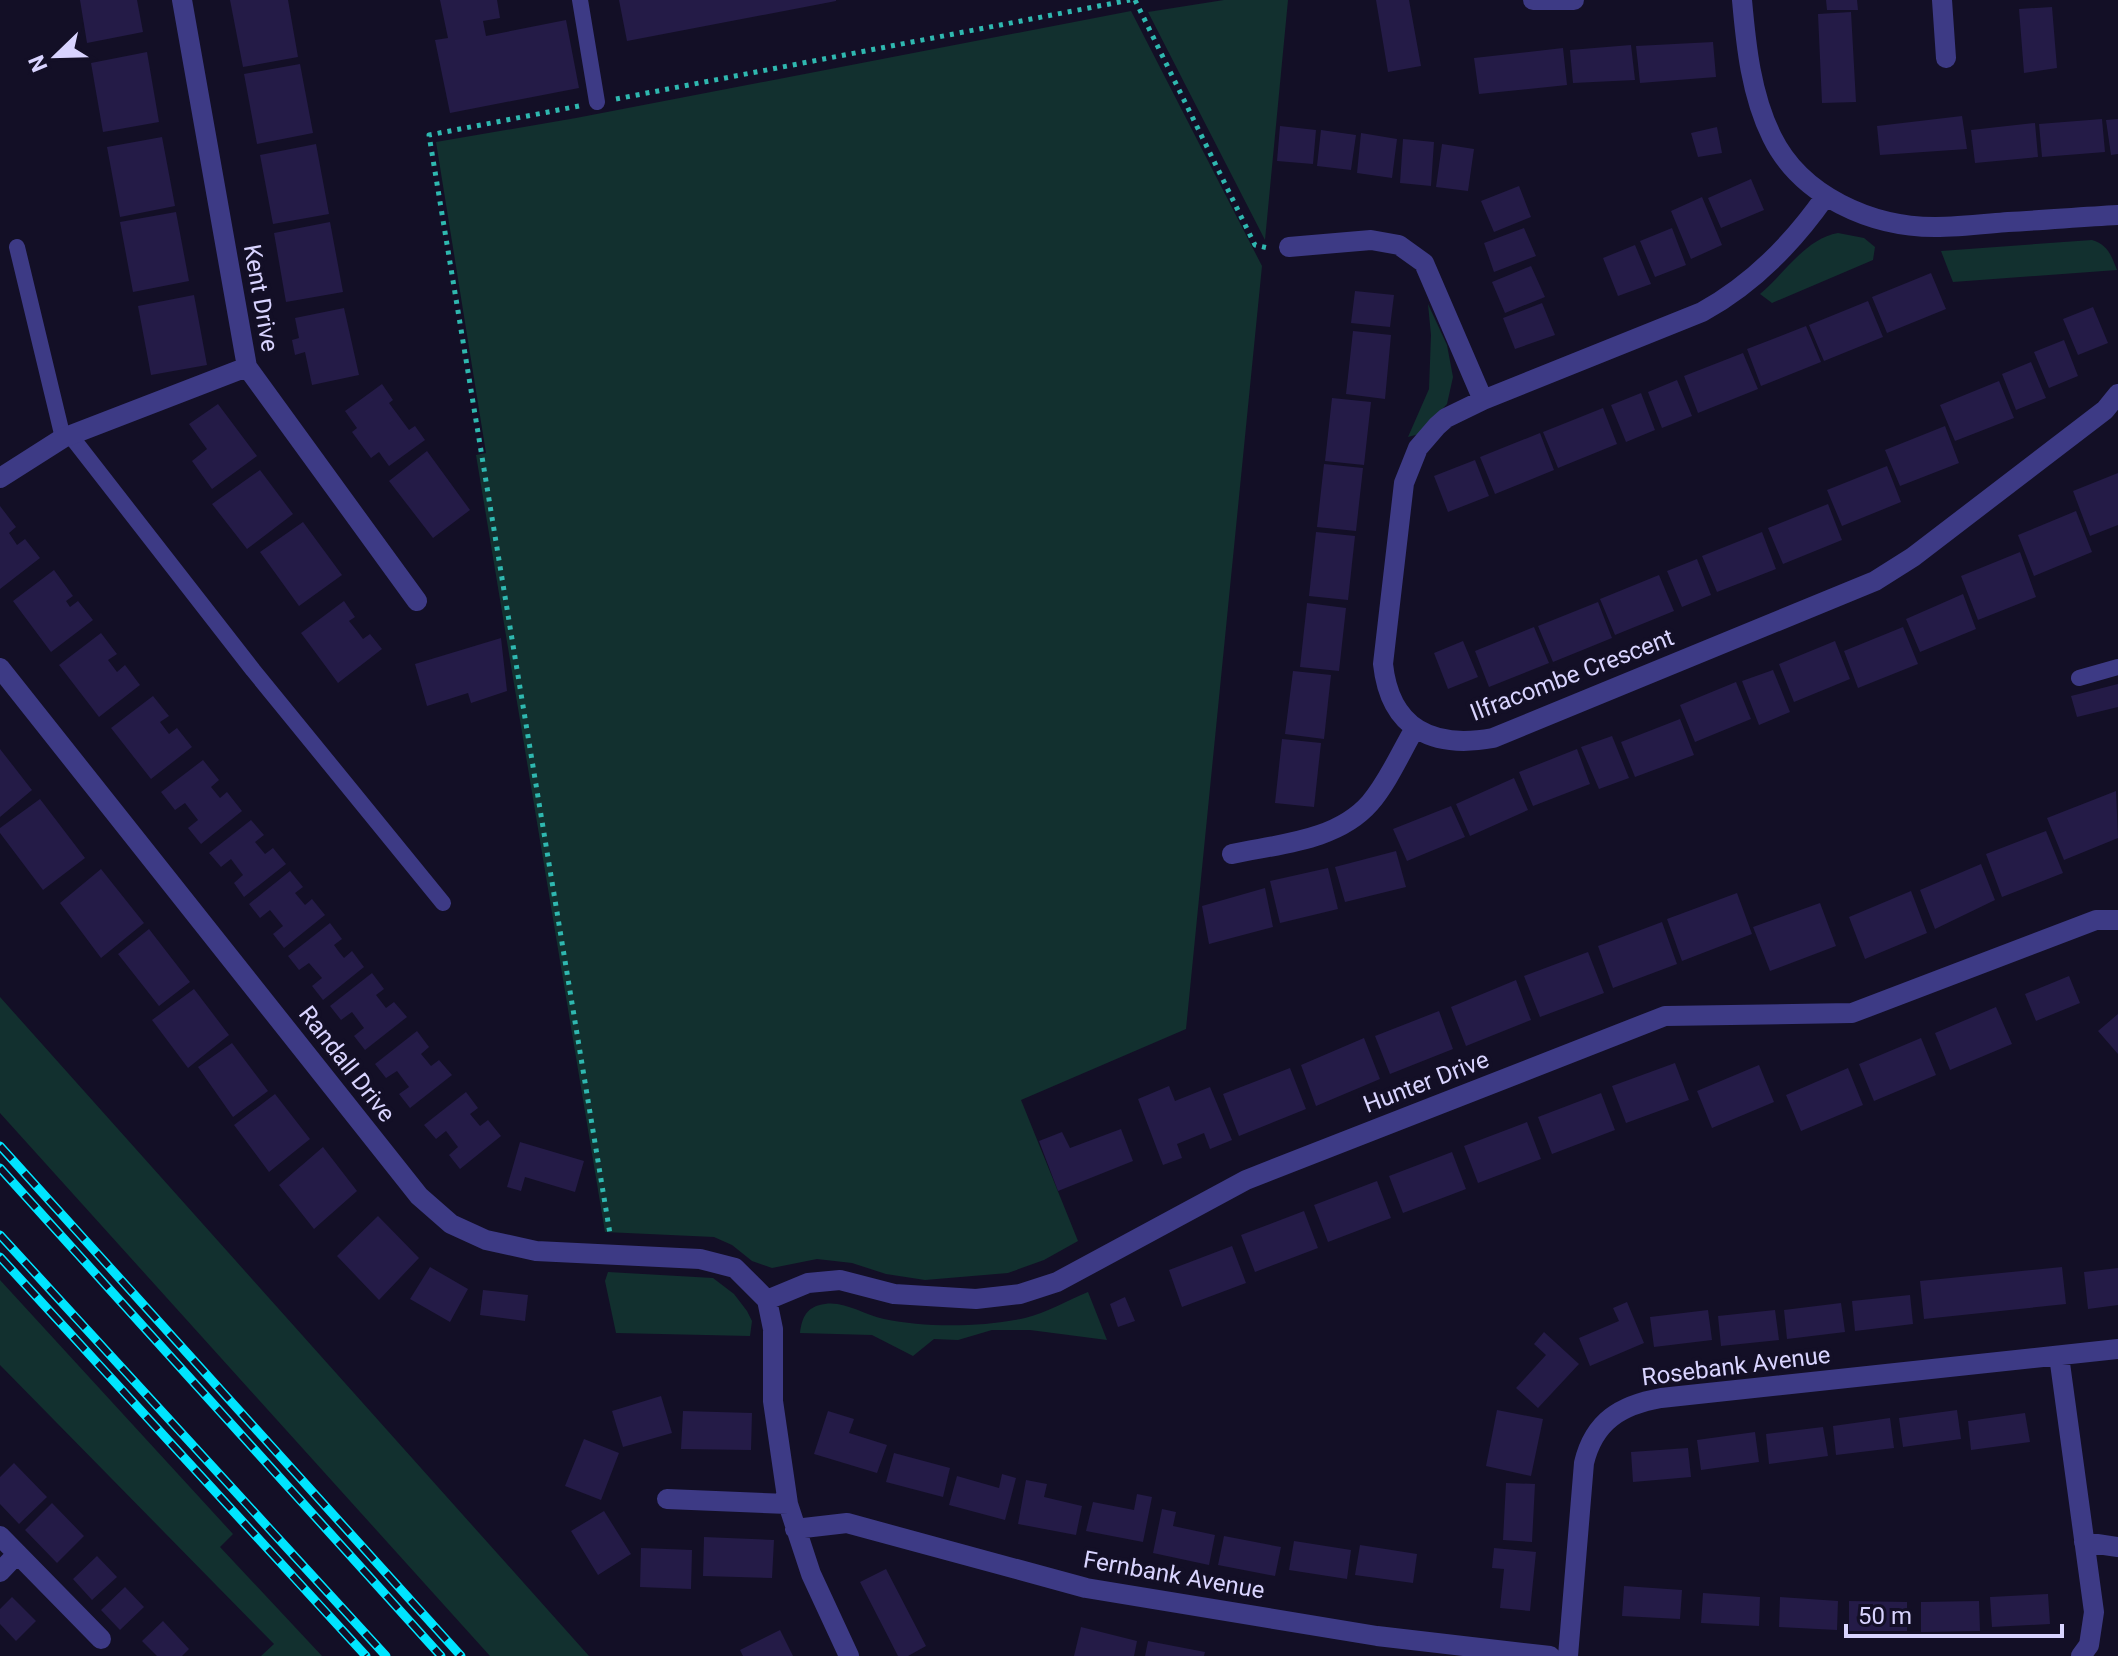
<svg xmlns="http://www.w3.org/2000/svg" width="2118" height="1656" viewBox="0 0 2118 1656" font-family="Roboto,sans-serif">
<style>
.green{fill:#12302f}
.building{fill:#241b47}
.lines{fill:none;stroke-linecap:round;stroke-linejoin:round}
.path{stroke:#2fb8b0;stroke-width:5;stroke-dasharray:4 6;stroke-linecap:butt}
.lane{stroke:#3d3a85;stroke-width:16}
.street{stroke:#3d3a85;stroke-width:20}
.rail-casing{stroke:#00e5ff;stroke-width:9}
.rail{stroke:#130f26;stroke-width:6;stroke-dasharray:18;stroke-linecap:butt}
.labels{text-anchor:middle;stroke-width:8;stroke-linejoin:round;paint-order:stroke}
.street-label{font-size:24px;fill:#d9d4ff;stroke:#130f26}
</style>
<rect width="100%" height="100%" fill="#130f26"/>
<!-- green -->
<path class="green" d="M1224 0H1288L1265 240 1148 12Z
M1131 11 1262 266 1186 1029 1021 1100 1078 1241 1044 1260 1008 1273 925 1280 886 1274 852 1263 817 1259 772 1268 752 1261 732 1245 714 1237 605 1232 476 455 486 453 436 142 576 118Z
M1838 233 1864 238 1875 247 1873 260 1772 303 1760 294C1785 273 1805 239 1838 233Z
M2092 240C2108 245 2111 255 2117 270L1953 282 1941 251Z
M1428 304 1447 345 1453 377 1447 404 1419 434 1408 437 1429 389 1431 335Z
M0 997 589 1656H490L0 1113Z
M608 1272 713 1278 734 1294 747 1311 752 1321 750 1336 616 1333 605 1281Z
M0 1280 233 1534 220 1547 322 1656H261L274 1644 0 1365Z
M1088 1292 1107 1340 1030 1330H992L958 1340 934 1339 913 1356 872 1335 800 1333C802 1317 807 1306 825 1304 845 1301 864 1315 884 1319 926 1328 983 1327 1025 1318 1046 1313 1068 1300 1088 1292Z"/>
<!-- building -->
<path class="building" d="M80 0H137L143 32 87 43Z
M230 0H288L298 57 243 67Z
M440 0H497L500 18 483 21 486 36 566 20 579 88 450 113 435 40 448 38Z
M619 0H836V1L627 41Z
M1376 0H1409L1421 66 1388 72Z
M1826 0H1857L1858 10H1827Z
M2052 7 2057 68 2024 73 2019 9Z
M1851 12 1856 102 1822 103 1818 14Z
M1713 42 1716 77 1640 83 1636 46Z
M1631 45 1635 80 1573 83 1570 50Z
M1563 48 1567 85 1479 94 1474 58Z
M147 52 159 122 103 132 91 63Z
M300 64 313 133 257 144 244 74Z
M1962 116 1967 149 1880 155 1877 126Z
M2102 119 2105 152 2042 157 2039 124Z
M2118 119V154L2111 155 2106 120Z
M2035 123 2038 157 1975 163 1971 130Z
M1280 126 1316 130 1313 164 1277 161Z
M1717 127 1722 153 1698 157 1691 133Z
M1321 130 1356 135 1351 170 1317 166Z
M1361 133 1397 139 1392 178 1357 173Z
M162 137 175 206 120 217 107 147Z
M1403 139 1434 142 1431 186 1400 183Z
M316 144 329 214 273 224 260 155Z
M1442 144 1474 149 1468 191 1436 187Z
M1751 179 1764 210 1721 228 1708 198Z
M1519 186 1531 217 1494 232 1481 201Z
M1702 197 1722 245 1691 259 1671 211Z
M176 212 189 281 133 292 120 222Z
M330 222 343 292 286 302 274 233Z
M1524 228 1536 256 1494 272 1484 243Z
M1672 228 1686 265 1655 277 1640 241Z
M1635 245 1651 284 1618 296 1603 258Z
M1531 266 1545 297 1505 313 1492 282Z
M1931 273 1946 309 1887 333 1872 297Z
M1355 291 1394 295 1390 327 1351 323Z
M194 295 207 365 151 375 138 306Z
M1868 301 1883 337 1824 361 1809 325Z
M1542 303 1555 335 1515 349 1503 318Z
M2093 307 2108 343 2078 355 2063 319Z
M344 308 359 375 312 385 305 352 295 355 292 340 299 338 295 318Z
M1806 326 1821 362 1761 386 1747 349Z
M1353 331 1391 335 1385 399 1346 394Z
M2064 340 2078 376 2049 388 2034 352Z
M1743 353 1758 389 1698 413 1684 376Z
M2031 362 2046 398 2016 410 2002 374Z
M1677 380 1692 416 1662 428 1648 392Z
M1999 381 2014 418 1955 441 1940 405Z
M382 384 393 400 389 403 409 430 415 426 425 440 389 466 379 452 371 458 352 432 357 428 345 411Z
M1641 393 1655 430 1626 442 1611 405Z
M1332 398 1371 402 1364 465 1325 461Z
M218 404 257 456 212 489 192 461 207 449 189 424Z
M1603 408 1617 444 1558 468 1543 432Z
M1945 426 1959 463 1900 486 1885 450Z
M1540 433 1554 470 1495 494 1480 457Z
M427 451 470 510 433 538 389 481Z
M1475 460 1489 496 1448 512 1434 476Z
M1324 464 1363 468 1356 531 1317 527Z
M1887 466 1901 502 1842 526 1827 490Z
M260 470 293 514 247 549 212 504Z
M2118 473V525L2090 536 2073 491Z
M1828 504 1842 540 1783 564 1768 528Z
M0 506 16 527 9 533 17 545 25 539 40 558 0 589Z
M2076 511 2092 552 2034 576 2018 535Z
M303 522 342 575 299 606 260 552Z
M1316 532 1355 536 1348 600 1309 596Z
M1762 532 1776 569 1717 592 1702 556Z
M2020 552 2036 597 1978 620 1961 576Z
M1697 559 1711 595 1682 607 1667 571Z
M54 570 73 596 66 601 70 607 78 601 93 620 51 652 13 601Z
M1659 575 1674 611 1615 635 1600 599Z
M1963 594 1976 629 1920 652 1906 619Z
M344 601 355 617 349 621 357 631 363 639 370 634 382 649 338 683 301 633Z
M1598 602 1612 638 1553 662 1538 626Z
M1307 603 1346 608 1339 671 1300 667Z
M1534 627 1549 663 1489 687 1475 651Z
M1903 627 1918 664 1858 688 1844 651Z
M101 633 117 654 108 660 117 672 125 665 140 685 99 717 59 665Z
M501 638 507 691 471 703 468 693 427 706 415 664Z
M1463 641 1478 677 1448 689 1434 653Z
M1835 641 1850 679 1794 702 1779 664Z
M1773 670 1790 712 1759 725 1742 681Z
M1293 671 1331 675 1324 739 1285 734Z
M1736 682 1751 719 1695 742 1680 705Z
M2118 684V707L2077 717 2071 696Z
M153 696 169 716 160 722 169 734 177 728 192 747 151 779 111 728Z
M1680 719 1694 755 1635 777 1621 742Z
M1612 736 1629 778 1599 789 1581 747Z
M1282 739 1321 743 1314 807 1275 803Z
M0 749 32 790 0 817Z
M1577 749 1590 784 1533 806 1519 772Z
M203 760 219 780 211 787 220 798 227 792 242 811 201 844 188 828 198 820 185 803 175 810 161 792Z
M1514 778 1528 810 1470 836 1456 804Z
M2116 791 2118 838 2064 860 2047 818Z
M40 799 85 858 43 890 0 833V828Z
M1451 806 1465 837 1407 861 1393 829Z
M251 820 264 835 255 842 265 854 273 848 286 864 244 897 234 883 243 875 231 859 221 867 209 853Z
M2046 831 2063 873 2002 897 1986 854Z
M1396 851 1406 887 1345 902 1335 867Z
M1981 864 1995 900 1935 929 1920 890Z
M1328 868 1338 909 1280 923 1270 881Z
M101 869 144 923 101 958 60 903Z
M290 871 303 887 295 893 305 905 312 899 325 915 284 948 273 934 283 926 270 910 260 918 249 904Z
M1265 888 1273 927 1209 944 1202 906Z
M1911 891 1927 933 1865 959 1849 917Z
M1737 893 1752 934 1682 961 1667 919Z
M1820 903 1836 946 1770 971 1753 927Z
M1662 922 1677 964 1613 988 1598 946Z
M330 923 342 939 334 945 339 952 344 958 352 951 364 967 323 1000 312 986 322 978 309 963 299 970 288 956Z
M149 929 190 982 159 1006 118 954Z
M1588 952 1604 993 1540 1017 1524 976Z
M372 973 384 989 376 995 386 1008 394 1002 407 1017 365 1050 354 1036 364 1028 352 1012 341 1020 330 1006Z
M2069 976 2080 1003 2036 1021 2025 994Z
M1516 980 1531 1020 1466 1046 1451 1007Z
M194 989 229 1035 188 1068 152 1020Z
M1996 1007 2012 1044 1950 1070 1935 1033Z
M1439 1011 1453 1049 1390 1074 1375 1036Z
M2118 1014V1054L2098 1031Z
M417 1031 429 1047 421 1054 431 1066 439 1060 452 1075 410 1108 399 1094 409 1087 397 1071 386 1078 375 1064Z
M1364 1038 1380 1079 1316 1106 1301 1065Z
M1921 1038 1936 1075 1874 1101 1859 1064Z
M232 1043 268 1091 233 1117 198 1067Z
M1675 1063 1689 1100 1626 1123 1612 1086Z
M1759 1065 1774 1102 1712 1128 1697 1091Z
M1290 1068 1306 1109 1239 1136 1223 1094Z
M1848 1068 1863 1105 1801 1131 1786 1095Z
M1169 1086 1175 1101 1210 1087 1232 1140 1210 1149 1204 1133 1177 1144 1182 1158 1163 1165 1138 1099Z
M466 1092 478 1108 470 1114 480 1126 488 1120 501 1136 460 1169 449 1155 458 1147 446 1131 436 1139 424 1125Z
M1601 1093 1615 1130 1552 1154 1538 1117Z
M275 1094 310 1139 269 1172 234 1125Z
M1527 1122 1541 1159 1478 1183 1464 1146Z
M1121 1129 1133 1161 1058 1191 1039 1141 1062 1132 1070 1148Z
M520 1142 584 1161 575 1192 525 1177 521 1191 507 1187Z
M323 1147 357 1191 314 1229 279 1185Z
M1452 1152 1466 1189 1403 1213 1389 1176Z
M1377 1181 1391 1218 1328 1242 1314 1205Z
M1304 1211 1318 1248 1255 1272 1241 1235Z
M378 1216 419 1258 379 1300 337 1256Z
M1232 1246 1246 1283 1182 1307 1169 1270Z
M430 1267 468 1289 450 1322 410 1299Z
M2062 1267 2066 1304 1924 1319 1920 1281Z
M2118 1268V1305L2088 1309 2084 1272Z
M483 1290 528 1295 525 1321 480 1315Z
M1910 1295 1913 1324 1855 1331 1852 1301Z
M1125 1297 1135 1321 1118 1327 1110 1304Z
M1627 1302 1644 1343 1590 1366 1579 1338 1619 1321 1613 1308Z
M1841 1303 1845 1332 1787 1339 1784 1310Z
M1708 1310 1712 1340 1654 1347 1650 1317Z
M1775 1310 1779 1340 1721 1346 1718 1316Z
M1544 1332 1579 1364 1538 1408 1516 1388 1546 1355 1534 1344Z
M661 1396 672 1433 623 1447 612 1411Z
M1497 1410 1543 1419 1531 1476 1486 1466Z
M1957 1410 1961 1439 1903 1447 1899 1418Z
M683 1411 752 1413 751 1450 681 1449Z
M828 1411 854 1419 849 1433 887 1445 877 1473 814 1454Z
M2025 1413 2030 1442 1971 1450 1968 1421Z
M1890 1418 1894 1448 1836 1455 1833 1426Z
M1823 1427 1828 1456 1769 1464 1766 1434Z
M1755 1432 1759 1462 1701 1470 1697 1440Z
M584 1439 619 1453 601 1500 565 1486Z
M1688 1448 1691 1477 1633 1482 1631 1452Z
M894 1453 950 1468 943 1497 886 1482Z
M14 1463 47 1497 19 1524 0 1504V1477Z
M1002 1474 1016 1478 1005 1520 949 1505 957 1476 999 1488Z
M1026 1480 1047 1484 1044 1497 1082 1506 1076 1535 1018 1524Z
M1506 1483 1535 1484 1532 1542 1503 1540Z
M1137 1494 1152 1497 1143 1542 1086 1531 1093 1502 1134 1510Z
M52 1503 84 1536 57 1563 25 1530Z
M1162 1509 1176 1512 1173 1526 1215 1535 1209 1565 1153 1553Z
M604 1511 631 1554 598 1575 571 1531Z
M1224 1536 1281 1547 1275 1576 1218 1565Z
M704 1537 774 1540 772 1578 703 1576Z
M1294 1541 1351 1550 1347 1579 1289 1570Z
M1360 1545 1417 1554 1413 1583 1355 1575Z
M641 1548 692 1550 691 1589 640 1587Z
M1494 1548 1536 1552 1530 1611 1500 1608 1504 1569 1492 1568Z
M97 1556 117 1577 92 1600 73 1579Z
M886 1569 926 1646 908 1656H898L860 1582Z
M1624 1586 1682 1590 1680 1619 1622 1616Z
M125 1587 144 1607 120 1630 101 1610Z
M1703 1593 1760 1597 1759 1626 1701 1623Z
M2048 1594 2050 1624 1992 1627 1990 1597Z
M12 1597 36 1621 16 1641 0 1624V1609Z
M1780 1597 1838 1601 1837 1630 1779 1627Z
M1849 1601 1907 1602V1631H1849Z
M1979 1601 1980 1631 1921 1632V1602Z
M163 1621 189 1649 182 1656H157L142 1641Z
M1081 1627 1137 1641 1134 1656H1074Z
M780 1630 793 1656H743L740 1650Z
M1148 1641 1205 1652 1204 1656H1145Z"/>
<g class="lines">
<!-- path -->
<path class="path" d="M1135 0 1255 245 1268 248
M616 99 1130 0
M579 106 429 135 610 1234"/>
<!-- lane -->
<path class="lane" d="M580 0 597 102
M17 247 63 438
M70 435 253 670 443 903
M2079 678 2118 667"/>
<!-- street -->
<path class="street" d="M182 0 247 367 417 601
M1533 0H1574
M1742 0C1746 45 1751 95 1772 137 1801 196 1871 227 1935 227 1959 227 1984 224 2008 222 2045 220 2081 217 2118 215
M1942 0 1946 58
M1825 197C1792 244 1753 284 1702 312L1483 400 1446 418 1437 426 1418 448 1404 483 1383 664C1390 729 1433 749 1493 738L1875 581 1913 557 2105 410 2118 394
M1289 247 1371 240 1399 245 1424 263 1483 400
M0 478 63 438 247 367
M0 668 419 1196 451 1224 486 1240 536 1251 700 1259 735 1268 767 1300
M1232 854C1278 844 1337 841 1370 803 1388 782 1401 752 1415 728
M767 1300 808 1283 840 1280 894 1294 976 1299 1020 1294 1057 1282 1246 1180 1665 1016 1852 1013 2096 920H2118
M767 1300 773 1329V1401L788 1504 811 1574 849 1656
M2059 1356 2094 1612 2089 1645 2081 1656
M667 1499 788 1504
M795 1529 847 1523 1086 1588 1377 1636 1550 1656
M0 1536 101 1639
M2084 1542 2118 1547
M0 1572 17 1554
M1568 1656 1584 1463C1594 1421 1621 1405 1661 1398L2118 1349"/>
<defs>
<path id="rail" d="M0 1146 461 1656
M0 1168 441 1656
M0 1235 386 1656
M0 1257 366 1656"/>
</defs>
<!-- rail casing -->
<use href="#rail" class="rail-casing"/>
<!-- rail -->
<use href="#rail" class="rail"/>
</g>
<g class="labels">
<!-- street labels -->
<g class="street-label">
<text transform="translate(261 298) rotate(80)" y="8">Kent Drive</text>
<text transform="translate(1572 675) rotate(-21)" y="8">Ilfracombe Crescent</text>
<text transform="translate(347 1064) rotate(52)" y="8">Randall Drive</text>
<text transform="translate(1426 1082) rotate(-21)" y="8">Hunter Drive</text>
<text transform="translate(1736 1366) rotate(-7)" y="8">Rosebank Avenue</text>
<text transform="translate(1174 1575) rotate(10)" y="8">Fernbank Avenue</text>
</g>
</g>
<!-- north arrow -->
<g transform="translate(56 56) rotate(247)" stroke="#130f26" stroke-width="6" paint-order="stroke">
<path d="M0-6L14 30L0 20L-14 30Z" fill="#d9d4ff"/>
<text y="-12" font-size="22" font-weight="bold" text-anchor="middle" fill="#d9d4ff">N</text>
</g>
<!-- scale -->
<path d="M1846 1624v12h216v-12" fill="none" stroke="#d9d4ff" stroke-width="4"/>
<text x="1858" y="1624" font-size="24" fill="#d9d4ff" stroke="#130f26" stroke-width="6" paint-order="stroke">50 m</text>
</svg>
